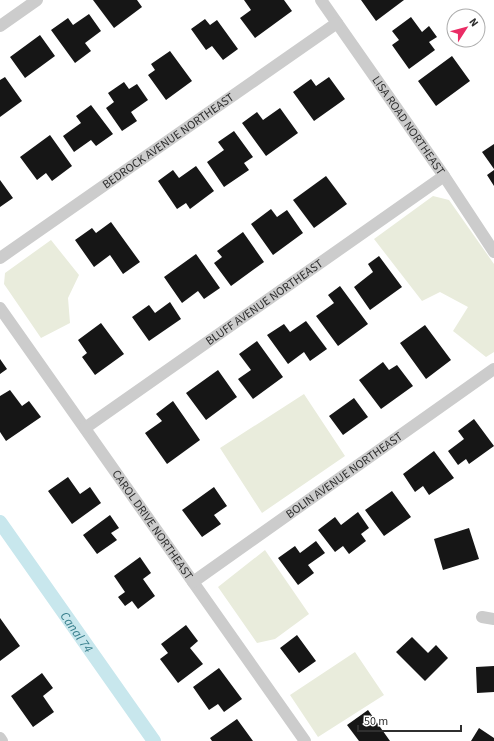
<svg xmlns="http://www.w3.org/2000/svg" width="494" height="741" viewBox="0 0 494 741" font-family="'Source Sans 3',sans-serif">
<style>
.green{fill:#e9ecdc}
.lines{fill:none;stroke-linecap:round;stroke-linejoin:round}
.canal{stroke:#c8e7ed;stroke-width:14}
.building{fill:#161616}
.street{stroke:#ccc;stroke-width:12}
.labels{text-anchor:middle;stroke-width:4;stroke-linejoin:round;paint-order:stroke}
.street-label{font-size:12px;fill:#2f2f2f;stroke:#fff}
.water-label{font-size:13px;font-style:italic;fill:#387f8c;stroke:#fff}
</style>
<rect width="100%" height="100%" fill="#fff"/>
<!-- green -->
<path class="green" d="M433 196 449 200 494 264V352L486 357 453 331 468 307 440 292 422 301 374 239Z
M51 240 79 275 68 298 70 323 41 338 4 284 5 273Z
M304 394 345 456 262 513 220 448Z
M265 550 309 614 275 639 257 643 218 587Z
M355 652 384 695 318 737 290 695Z"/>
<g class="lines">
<!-- canal -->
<path class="canal" id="s1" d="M0 522 154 741"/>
</g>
<!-- building -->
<path class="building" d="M93 0H137L142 7 114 28Z
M244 0H284L292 11 255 38 240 18 251 10Z
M361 0H404L376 21Z
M89 14 101 31 85 43 91 51 75 63 51 30 68 18 73 25Z
M411 17 422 32 429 26 437 37 429 42 435 50 409 69 392 45 399 40 392 31Z
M205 19 210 25 217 20 238 49 223 60 212 46 206 50 191 29Z
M40 35 55 56 25 78 10 57Z
M170 51 192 81 166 100 148 75 155 70 151 64Z
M452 56 470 81 436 106 418 81Z
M5 77 22 101 0 117V80Z
M329 77 345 99 314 121 293 92 311 79 316 86Z
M124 82 129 89 137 84 148 100 131 112 137 121 122 131 106 108 114 102 108 93Z
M91 105 113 134 96 146 91 140 74 152 63 136 81 123 76 116Z
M280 108 298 133 266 156 242 123 257 112 263 120Z
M234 131 253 157 244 163 249 170 224 187 207 162 224 150 218 142Z
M50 135 72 166 52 181 46 173 37 180 20 157Z
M494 144V169L482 152Z
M196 166 214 191 190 209 186 203 177 209 158 181 173 170 179 178Z
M494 170V186L487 175Z
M326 176 347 204 314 228 293 200Z
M0 180 13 198 0 207Z
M271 209 277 217 287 210 303 233 273 255 251 224Z
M111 222 140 262 123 274 110 255 94 267 75 240 92 228 96 233Z
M243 232 264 262 231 286 214 263 222 257 217 251Z
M196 254 220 288 204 299 198 291 182 303 164 277Z
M379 256 402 287 370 310 354 287 373 272 368 264Z
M340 286 368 324 338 346 316 316 334 303 328 295Z
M170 302 181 319 149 341 132 317 149 305 155 313Z
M306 321 327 349 310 361 304 352 288 364 267 335 284 324 290 332Z
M101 323 124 354 95 375 82 357 87 353 78 340Z
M425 325 451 360 426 379 400 343Z
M257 341 283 377 253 399 238 379 251 370 239 354Z
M0 359 7 369 0 374Z
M383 362 389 370 397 365 413 386 381 409 359 380Z
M218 370 237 397 206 420 186 393Z
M10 390 22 406 29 401 41 417 6 441 0 432V396Z
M354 398 368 417 343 435 329 416Z
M173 401 200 440 167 464 145 433 162 421 156 414Z
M474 419 494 446 469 464 466 459 458 465 448 451 464 439 458 431Z
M434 451 454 478 429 495 423 486 415 492 403 474Z
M68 477 80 494 90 487 101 503 72 524 48 491Z
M214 487 227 506 214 515 221 524 202 537 182 510Z
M392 491 411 517 384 536 365 510Z
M358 512 369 528 361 534 366 541 349 554 343 546 335 552 318 530 335 517 341 525Z
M110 515 119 528 111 533 117 540 97 554 83 535Z
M469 528 479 559 443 570 434 539Z
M316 541 325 553 308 565 314 573 298 585 278 558 295 546 300 553Z
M140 557 151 573 143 579 155 596 138 609 132 601 125 606 118 597 125 592 114 576Z
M0 618 20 646 0 661Z
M186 625 198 641 190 648 203 664 178 683 160 659 168 653 161 644Z
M297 635 316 661 299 673 280 648Z
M412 637 428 653 436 645 448 658 425 681 396 652Z
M494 666V692L477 693 476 667Z
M219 668 242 699 224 712 218 704 209 710 193 687Z
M42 673 53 688 43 696 54 712 33 727 11 696Z
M368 710 390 741H359L347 725Z
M237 719 253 741H212L210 738Z
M479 728 494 738V741H471Z"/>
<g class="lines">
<!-- street -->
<g class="street">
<path id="s2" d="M321 0 444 176 494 252"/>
<path d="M0 26 37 0"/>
<path id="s3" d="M0 258 337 23"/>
<path id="s4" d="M0 308 305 741"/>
<path id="s5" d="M85 428 444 176"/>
<path id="s6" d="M193 582 494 369"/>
<path d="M482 617 494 619"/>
<path d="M0 738 2 741"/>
</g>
</g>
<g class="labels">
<!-- street labels -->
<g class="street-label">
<text dy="4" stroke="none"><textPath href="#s2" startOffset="153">LISA ROAD NORTHEAST</textPath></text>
<text dy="4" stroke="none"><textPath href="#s3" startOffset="205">BEDROCK AVENUE NORTHEAST</textPath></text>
<text dy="4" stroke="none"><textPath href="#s5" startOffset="219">BLUFF AVENUE NORTHEAST</textPath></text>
<text dy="4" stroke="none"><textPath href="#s6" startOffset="185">BOLIN AVENUE NORTHEAST</textPath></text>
<text dy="4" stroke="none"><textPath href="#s4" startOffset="265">CAROL DRIVE NORTHEAST</textPath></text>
</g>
<!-- water labels -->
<g class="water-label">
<text dy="5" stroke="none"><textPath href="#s1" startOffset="134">Canal 74</textPath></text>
</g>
</g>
<!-- north arrow -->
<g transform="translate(466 28) rotate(54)"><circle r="19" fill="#ffffff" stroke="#acacac"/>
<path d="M0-3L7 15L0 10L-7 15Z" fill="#ea2c65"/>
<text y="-6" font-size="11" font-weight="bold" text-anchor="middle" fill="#2f2f2f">N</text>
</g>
<!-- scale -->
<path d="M358 725v6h103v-6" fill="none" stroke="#2f2f2f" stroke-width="2"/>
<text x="364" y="725" font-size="12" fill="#2f2f2f" stroke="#ffffff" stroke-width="3" paint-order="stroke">50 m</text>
</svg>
